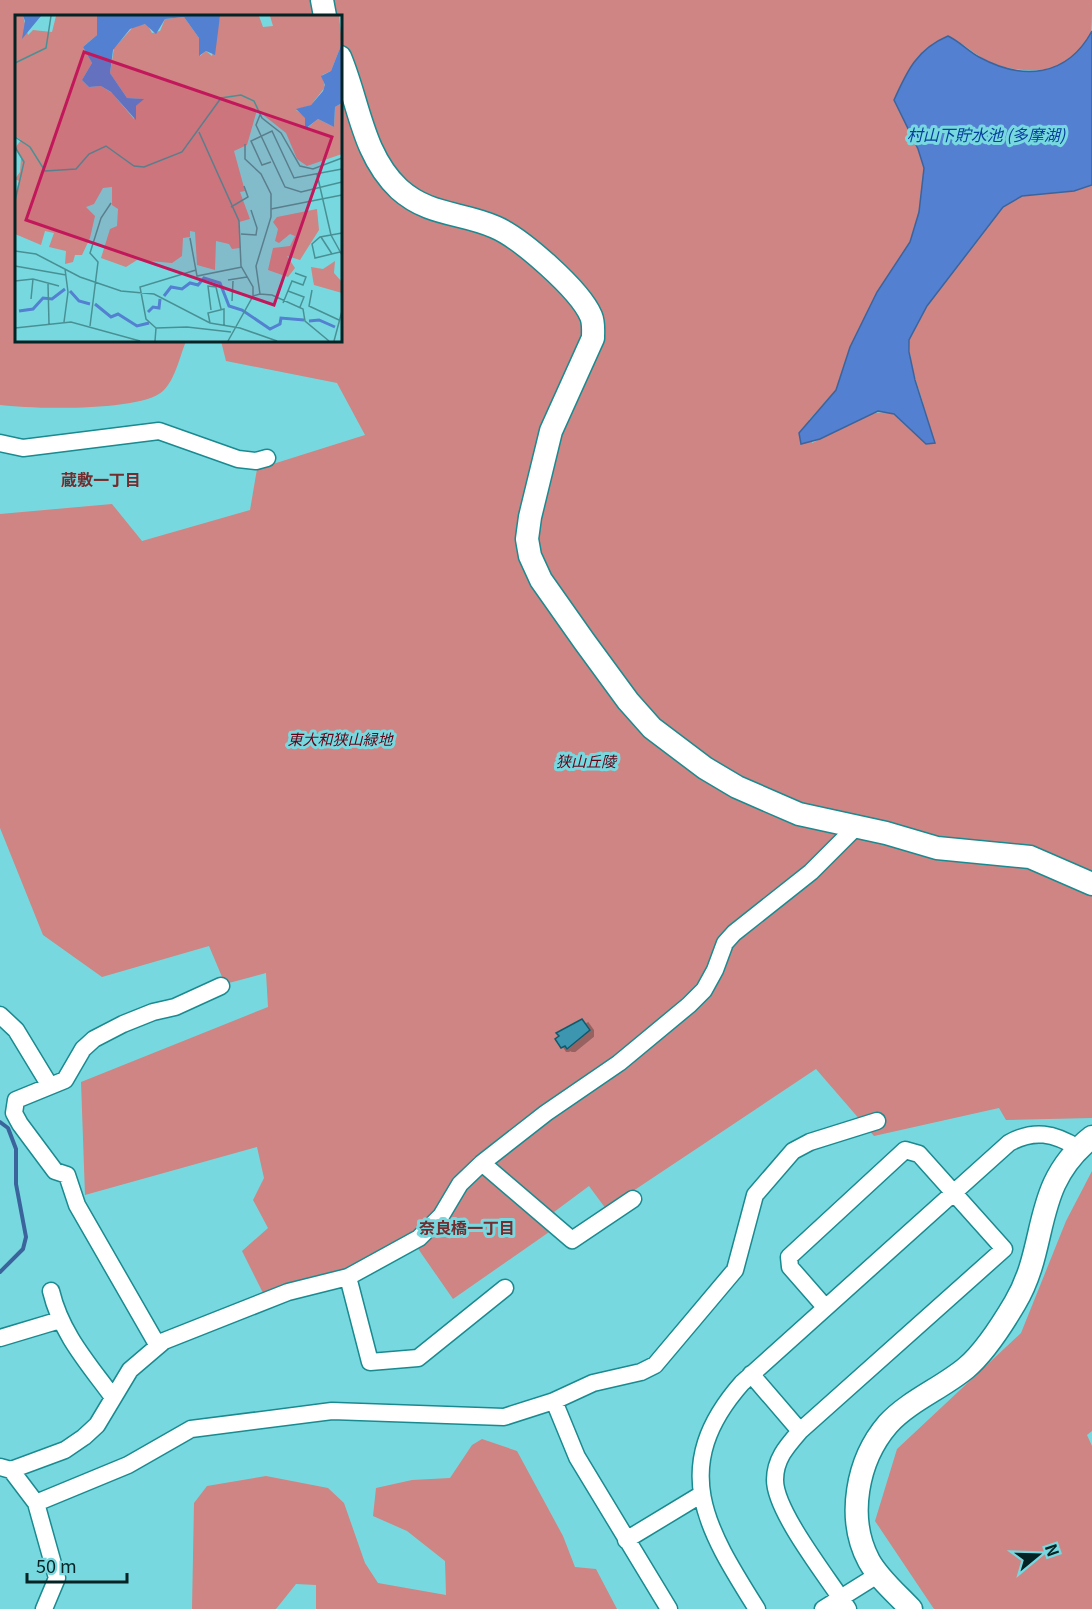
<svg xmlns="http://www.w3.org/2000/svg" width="1092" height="1609" viewBox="0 0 1092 1609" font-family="Georgia,'Noto Sans JP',serif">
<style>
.green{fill:#ce8583}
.water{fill:#5380d0;stroke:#3b649d;stroke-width:1.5}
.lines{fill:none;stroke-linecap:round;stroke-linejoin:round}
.stream{stroke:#3b649d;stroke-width:4}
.building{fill:#3c96b0;stroke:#0f5a6d;stroke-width:1.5;filter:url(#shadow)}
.street-casing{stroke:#1a8a90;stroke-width:19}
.secondary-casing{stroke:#1a8a90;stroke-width:25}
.street{stroke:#fff;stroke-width:16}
.secondary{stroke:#fff;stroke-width:22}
.labels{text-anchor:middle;stroke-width:6;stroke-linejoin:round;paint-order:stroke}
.park-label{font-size:15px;font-style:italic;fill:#670114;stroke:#77d9df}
.water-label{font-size:16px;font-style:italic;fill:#073f9d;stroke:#77d9df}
.neighbourhood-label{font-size:16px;font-weight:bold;fill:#742d2f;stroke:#77d9df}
.inset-river{fill:none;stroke:#5380d0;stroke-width:3}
.inset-road{fill:none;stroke:#499095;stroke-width:1.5}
.view{fill:#c2185b;fill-opacity:0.15;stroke:#c2185b;stroke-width:3}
.inset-edge{fill:none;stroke:#032325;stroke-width:3}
</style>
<defs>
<filter id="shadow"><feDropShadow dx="6" dy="4" stdDeviation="0" flood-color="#0004"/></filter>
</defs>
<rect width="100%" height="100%" fill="#77d9df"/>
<!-- green -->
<path class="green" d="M0 0H1092C1092 10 1092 23 1091 33 1076 75 1026 76 992 63 975 56 964 43 948 36 917 49 907 71 894 100L918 149 924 168 919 212 910 242 877 292 846 358 836 390 809 420 812 443C832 434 874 403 895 415 906 421 916 435 926 444L923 403 911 365 909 340 927 306 1003 207 1022 196 1074 191 1092 185V1118L1006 1120 999 1108 874 1136 816 1069 606 1209 589 1186 554 1212 562 1223 453 1299 412 1240 360 1270 265 1297 242 1251 268 1228 253 1200 264 1178 257 1147 85 1195 81 1082 268 1007 266 973 225 984 209 946 102 977 43 935 0 828V514L112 504 142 541 250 510 257 469 365 435 337 383 226 361 221 341 340 340V16H16V340L186 341C180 356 175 380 163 391 141 412 31 409 0 405Z
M1092 1171V1431L1087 1435 1092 1446V1609H934L875 1521 897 1449 1021 1333 1066 1221Z
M482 1439 517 1451 563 1536 575 1567 596 1569 617 1609H316V1585L296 1584 276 1609H192L194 1503 207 1486 266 1476 328 1488 344 1503 365 1563 378 1583 446 1595 445 1561 407 1531 373 1516 376 1488 412 1480 450 1478 472 1445Z"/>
<!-- water -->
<path class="water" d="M1092 31V185L1074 191 1022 196 1003 207 927 306 909 340V352L915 380 935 443 926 444 894 414 878 411 820 439 801 444 799 433 836 390 850 347 877 292 910 242 919 212 924 168 918 149 894 100C907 71 917 49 948 36 959 41 968 51 979 57 1023 81 1067 77 1092 31Z"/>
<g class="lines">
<!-- stream -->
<path class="stream" d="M0 1122 8 1128 16 1149V1184L26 1237 23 1249 0 1272"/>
</g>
<!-- building -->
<path class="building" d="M582 1019 590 1030 567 1049 565 1046 561 1048 555 1039 559 1036 556 1033Z"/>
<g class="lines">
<defs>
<path id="street" d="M0 443 23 448 159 431 238 459 256 461 267 458
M0 1015 16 1030 50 1086
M482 1163 572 1240 633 1199
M348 1277 370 1362 418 1358 505 1288
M51 1291C61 1333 87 1362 112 1396
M825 1307 790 1267 789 1257 905 1150 919 1154 1004 1249 800 1431C787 1446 775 1459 775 1480 775 1512 829 1579 848 1609
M0 1338 60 1320
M158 1346 77 1205 67 1175 55 1171 20 1124 14 1113 16 1100 65 1080 83 1049 94 1039 123 1024 153 1012 175 1007 221 986
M751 1374 800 1431
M554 1401 577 1457 669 1609
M0 1467 11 1470 65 1450 84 1437 97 1425 130 1370 164 1341 288 1292 348 1277 419 1238 441 1216 460 1184 482 1163 546 1113 619 1063 689 1005 704 990 715 970 725 943 734 933 811 872 857 826
M11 1470 36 1503 128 1465 191 1429 332 1411 504 1417 554 1401 593 1383 641 1372 655 1365 735 1270 755 1195 793 1151 810 1142 877 1121
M36 1503 57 1578 44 1609
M626 1540 702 1494
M757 1609C706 1528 668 1467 742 1383L1009 1143C1034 1129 1054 1133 1078 1148
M823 1609 879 1574"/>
<path id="secondary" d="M322 0 325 16
M340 57C359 102 362 154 399 189 429 216 461 212 495 227 521 238 580 290 591 316 594 323 593 330 593 338L551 431 530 517 527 539 530 556 541 580 584 641 628 701 652 728 705 768 737 787 799 814 886 833 937 848 1030 857 1092 884
M911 1609C897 1594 879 1579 869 1561 846 1518 857 1460 888 1424 909 1401 942 1388 966 1368 985 1352 1002 1325 1015 1303 1050 1244 1030 1186 1092 1137"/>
</defs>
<!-- street casing -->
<use href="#street" class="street-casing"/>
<!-- secondary casing -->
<use href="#secondary" class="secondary-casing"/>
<!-- street -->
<use href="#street" class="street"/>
<!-- secondary -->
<use href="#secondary" class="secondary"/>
</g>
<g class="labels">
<!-- park labels -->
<g class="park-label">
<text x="340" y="745">東大和狭山緑地</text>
<text x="586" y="767">狭山丘陵</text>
</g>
<!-- water labels -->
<g class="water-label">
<text x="986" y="141">村山下貯水池 (多摩湖)</text>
</g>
<!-- neighbourhood labels -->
<g class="neighbourhood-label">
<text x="101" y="486">蔵敷一丁目</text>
<text x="467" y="1234">奈良橋一丁目</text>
</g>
</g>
<!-- overview -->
<g transform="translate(15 15)">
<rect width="327" height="327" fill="#77d9df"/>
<path d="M0 1H8L13 20 18 15 37 17 41 1H82V20L68 32 77 48 67 65 74 72 86 71 97 78 119 104 121 91 128 84 112 83 95 58 99 33 120 10 132 9 137 18 145 16 150 4 169 2 184 23 185 41 191 36 197 41 205 1H244L248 12 258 11 255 1H324L327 28 316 56 307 60 310 72 296 90 281 95 290 102 292 113 303 104 319 112 320 92 327 88V139L292 151 282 144 271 118 242 95 232 130 219 136 230 176 225 177 235 204 224 207 225 233 217 234 214 229 201 226 200 255 182 250 180 217 175 216V222L168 223 167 241 157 248 122 245 111 252 86 243 95 214 102 211 103 194 97 190V172L88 173 79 189 71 192 80 201 75 223 67 240H60L58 247 50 249 51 236 34 232 39 218 30 216 26 230 0 219V180L4 166 0 164 5 157 6 143 0 133 6 125 0 121ZM302 194 304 215 285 245 272 241 280 253 273 262 253 255 258 233 275 231 280 221 275 219 264 228 260 226 263 214 258 207 262 202ZM320 246 319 258 327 267V278L299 270 298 265 296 252 308 254Z" fill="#ce8583"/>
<path d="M8 1H26L7 24 10 6ZM82 1H205L200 40 191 36 184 41V23L169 2 150 4 141 19 130 9 115 14 98 35 95 58 112 83 129 84 121 91V105L96 77 86 71 74 72 67 65 77 48 68 32 82 20ZM327 28V88L320 92 319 112 303 104 290 114V103L281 94 296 90 308 76 310 70 306 61 316 56Z" fill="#5380d0"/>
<path class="inset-river" d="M55 276 64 286 75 289M149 281 156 272 167 274 175 268 183 270 189 263 205 268 214 291 227 295 255 314 265 309 266 303 289 305M80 289 96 302 103 299 122 311 134 308M4 296 18 294 28 283 37 284 50 274M133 297 138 292 144 293 145 284M294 306 304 305 320 312"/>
<path class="inset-road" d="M0 48 31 33 36 1M245 100 241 110 270 172 286 177 327 167M184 117 224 206 226 251 238 272V281L213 326M0 122 15 132 30 156 61 154 74 139 91 131 119 151 129 152 167 137 206 83 226 80 239 86 247 103 266 118 285 151 298 154 327 143M230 129V144L246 159 256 179V202L241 251 245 279 238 281M0 132 9 147 0 186M256 147 247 150 236 126 257 116 279 163 327 154M302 159 316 220 327 240M216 192 233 182 229 171M256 194 327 180M226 219 241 220 242 213 236 195M306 222 317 239M175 223 182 261 227 252M0 236 21 239 65 262 106 276 139 279 195 308 225 313 262 326M325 237 300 243 297 229 305 222 327 218M0 251 51 260M0 257V326M213 265 232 262M0 266 18 264 44 271M33 269 34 309M297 275 294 291 324 305M273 276 289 282 285 292M245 279 257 280 288 294 290 306 314 326M16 284 18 264M217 286 218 266M268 288 277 266 288 270 291 262 280 258M196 295 193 271 201 272 206 294M49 307 53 277 50 254M195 308 193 298 209 294V310M75 311 83 247 75 238 86 203 96 188M0 313 56 307 125 326M141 313 172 312 216 317M140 326 141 313 131 304 125 272 181 255M319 326 327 296"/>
<path class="view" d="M69 37 317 122 259 290 11 205Z"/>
<rect width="327" height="327" class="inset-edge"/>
</g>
<!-- north arrow -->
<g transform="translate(1038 1555) rotate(71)" stroke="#77d9df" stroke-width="4.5" paint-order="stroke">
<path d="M0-4.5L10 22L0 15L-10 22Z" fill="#032325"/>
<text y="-9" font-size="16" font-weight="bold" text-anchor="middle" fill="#032325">N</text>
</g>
<!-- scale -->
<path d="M27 1573v9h100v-9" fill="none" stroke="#032325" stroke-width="3"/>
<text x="36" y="1573" font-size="18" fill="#032325" stroke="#77d9df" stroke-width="4.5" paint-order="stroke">50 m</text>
</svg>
